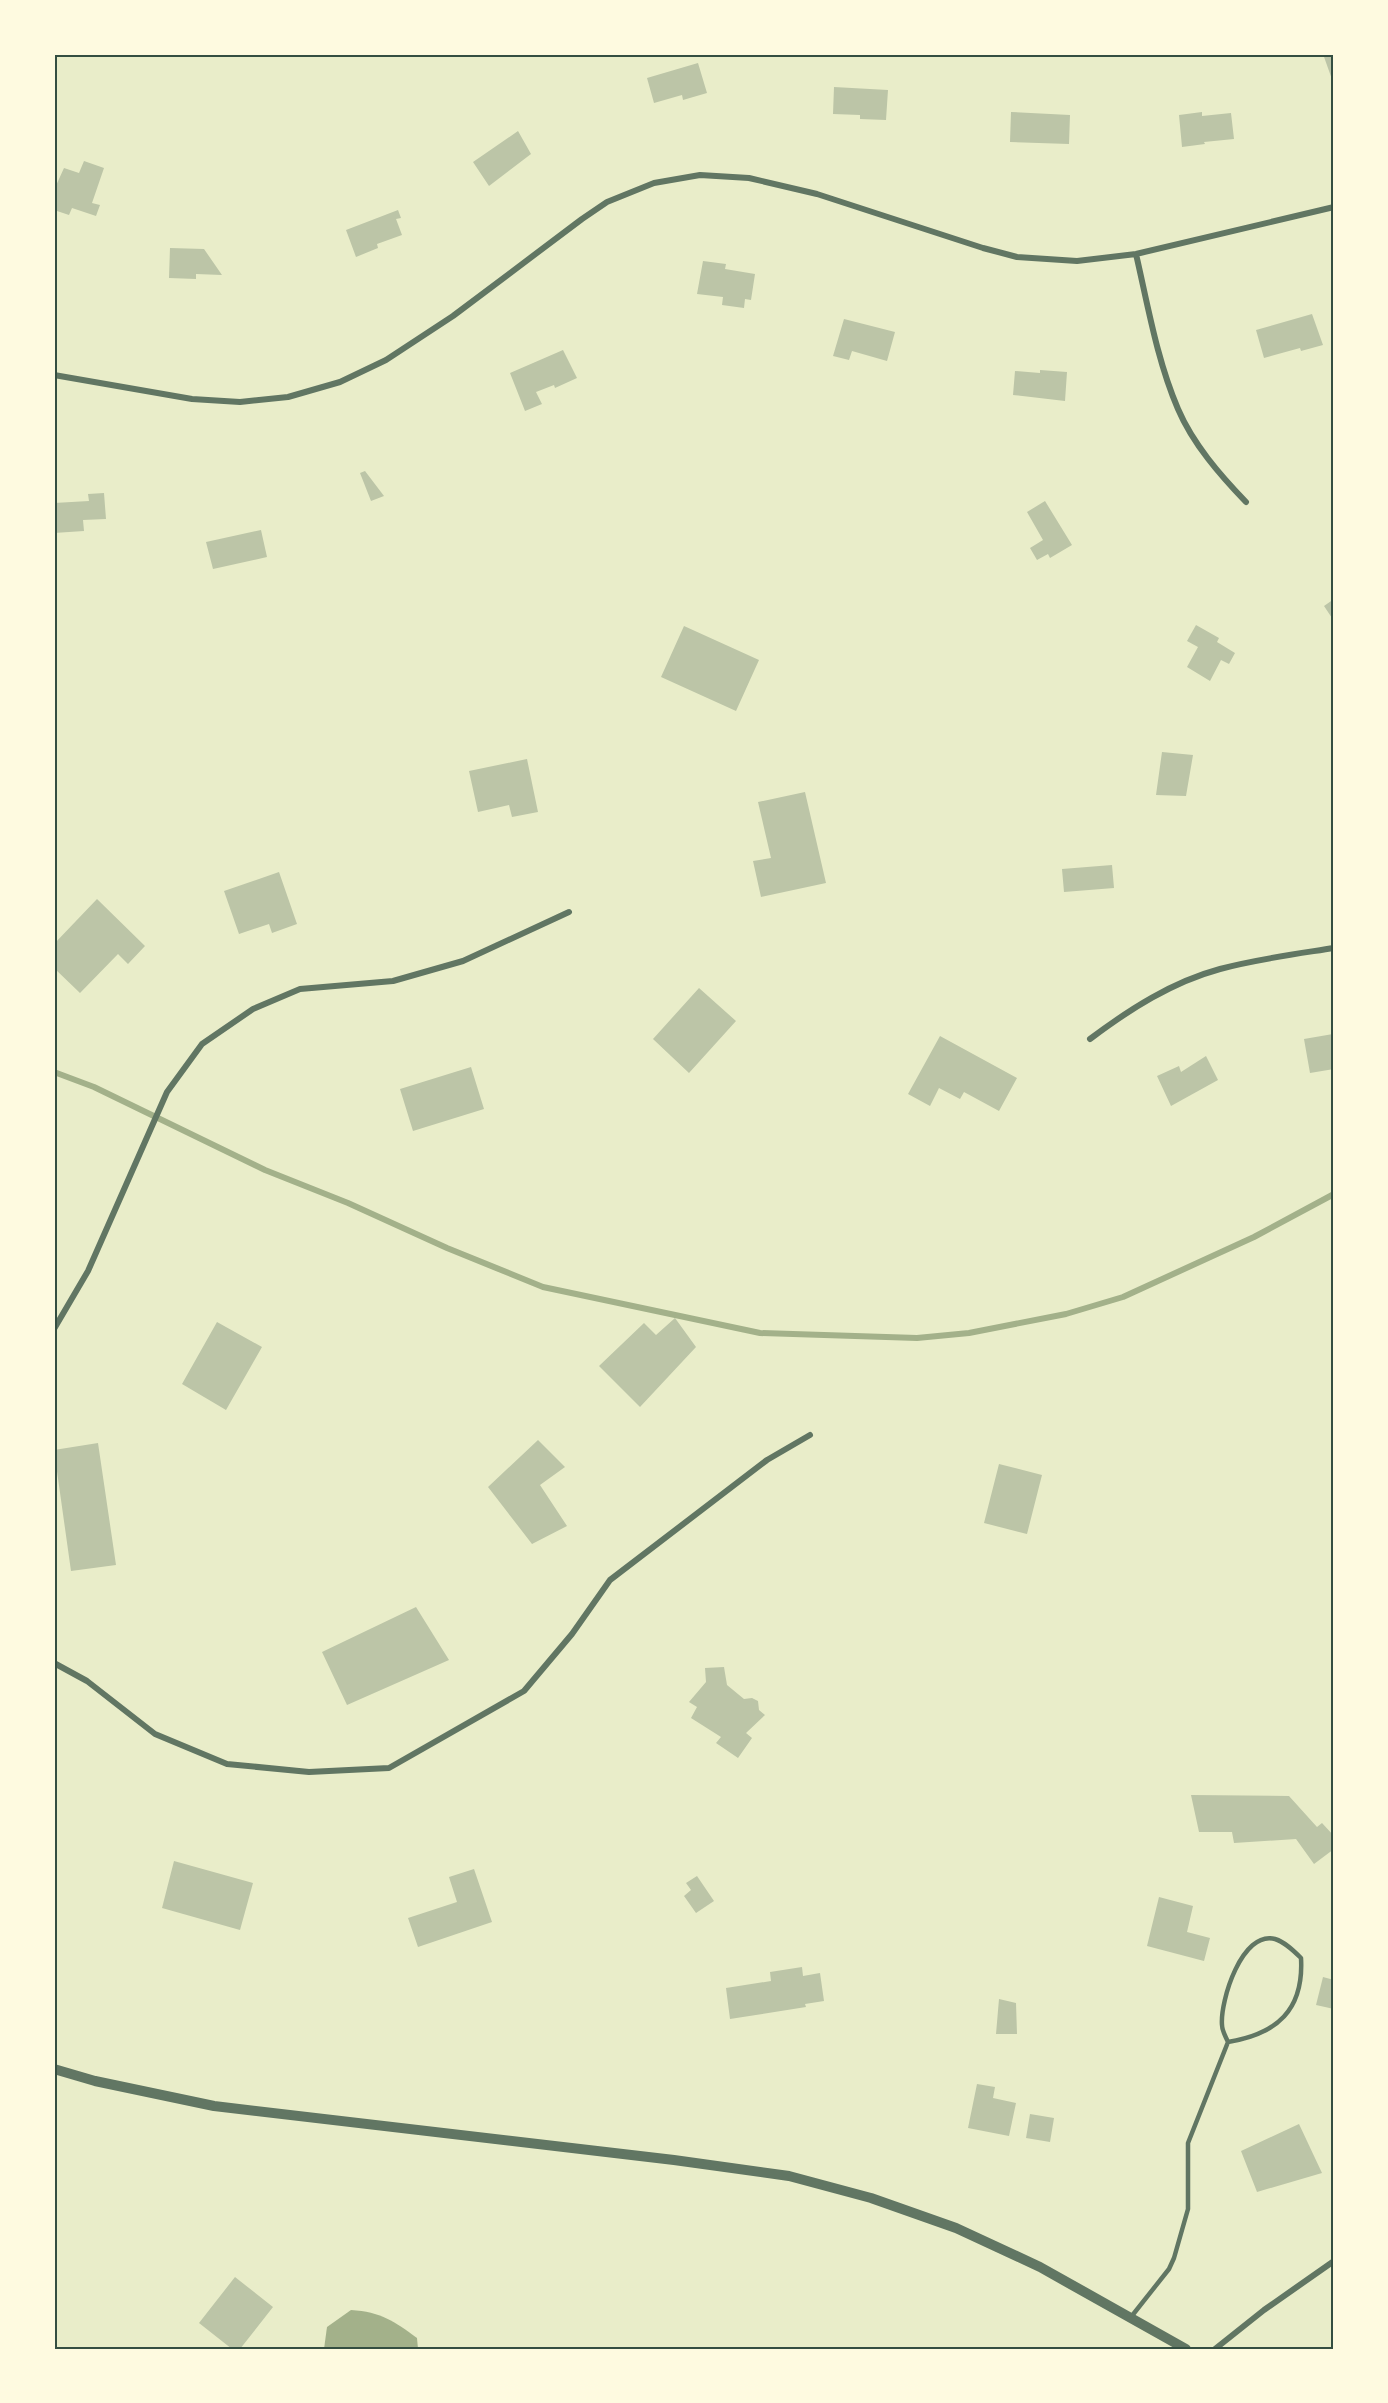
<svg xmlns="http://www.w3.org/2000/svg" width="1388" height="2403" viewBox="0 0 1388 2403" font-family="Literata,serif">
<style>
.water{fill:#a3b18a}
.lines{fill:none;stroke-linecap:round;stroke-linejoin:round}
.stream{stroke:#a3b18a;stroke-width:6}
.building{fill:#bcc5a7}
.service{stroke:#617663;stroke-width:4.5}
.minor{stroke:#617663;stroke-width:6}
.tertiary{stroke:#617663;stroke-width:10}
.neatline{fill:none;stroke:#344e41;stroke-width:2}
</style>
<rect width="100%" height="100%" fill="#e9edc9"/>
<!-- water -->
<path class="water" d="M351 2310C381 2312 394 2321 417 2338L418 2349H324L327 2327Z"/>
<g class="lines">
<!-- stream -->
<path class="stream" d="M54 1072 94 1087 265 1170 348 1203 447 1248 543 1287 760 1333 917 1338 969 1333 1066 1314 1123 1297 1254 1237 1334 1194"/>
</g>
<!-- building -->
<path class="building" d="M1323 54H1334V85Z
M698 63 707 93 683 100 682 95 654 103 647 78Z
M834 87 888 90 886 120 860 119V115L833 114Z
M1011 112 1070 115 1069 144 1010 142Z
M1202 112V116L1231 113 1234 139 1204 142 1205 144 1182 147 1179 115Z
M518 131 531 154 489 186 473 162Z
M84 161 104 168 92 203 100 205 96 216 72 208 69 215 54 210V190L64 168 79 173Z
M398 210 401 218 396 219 402 235 377 244 378 248 356 257 346 230Z
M170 248 204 249 222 275 196 274V279L169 278Z
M703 261 726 264 725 269 755 274 751 300 745 299 744 308 722 305 723 297 697 294Z
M1312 314 1323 345 1301 351 1300 348 1264 358 1256 330Z
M844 319 895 332 887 361 852 351 849 360 833 356Z
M563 350 577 378 555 388 554 385 536 392 542 404 525 411 510 373Z
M1040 370 1067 372 1065 401 1013 395 1015 371 1040 373Z
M365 471 384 496 371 501 360 473Z
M104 493 106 519 83 520 84 531 54 533V503L89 501 88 494Z
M1045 501 1072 545 1050 558 1048 554 1037 560 1030 548 1043 540 1027 512Z
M261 530 267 557 213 569 206 542Z
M1334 599V621L1324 606Z
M1196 625 1219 638 1217 642 1235 653 1229 664 1221 660 1210 681 1187 667 1198 647 1187 641Z
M684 626 759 660 736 711 661 677Z
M1162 752 1193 755 1186 796 1156 795Z
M527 759 538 812 512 817 509 805 478 812 469 771Z
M805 792 826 883 761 897 753 861 771 858 758 802Z
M1112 865 1114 888 1064 892 1062 869Z
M279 872 297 924 272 933 269 924 239 934 224 891Z
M97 899 145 946 128 964 118 954 80 993 54 968V944Z
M699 988 736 1021 689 1073 653 1039Z
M1333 1034 1334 1069 1310 1073 1304 1039Z
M940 1036 1017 1078 999 1111 964 1092 960 1099 939 1088 930 1106 908 1094Z
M1206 1056 1218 1080 1171 1106 1157 1076 1179 1066 1181 1072Z
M471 1067 484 1109 413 1131 400 1089Z
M675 1318 696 1347 640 1407 599 1366 644 1323 656 1335Z
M217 1322 262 1347 226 1410 182 1384Z
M538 1440 565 1467 540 1485 567 1526 532 1544 488 1487Z
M98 1443 116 1565 71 1571 54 1450Z
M999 1464 1042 1475 1027 1534 984 1523Z
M416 1607 449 1660 347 1705 322 1652Z
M724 1667 727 1685 744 1699 752 1698 758 1701 759 1710 765 1715 746 1733 752 1738 738 1758 716 1743 721 1737 691 1718 697 1707 689 1702 706 1682 705 1668Z
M1191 1795 1289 1796 1317 1827 1322 1823 1334 1836V1849L1314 1864 1296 1839 1234 1843 1232 1832H1199Z
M174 1861 253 1883 240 1930 162 1908Z
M474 1869 492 1922 418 1947 408 1918 457 1902 449 1877Z
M697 1876 714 1901 696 1913 684 1896 691 1890 686 1883Z
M1159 1897 1193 1906 1187 1932 1210 1938 1204 1961 1147 1946Z
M802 1967 803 1976 820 1973 824 2001 805 2004 806 2007 730 2019 726 1988 771 1981 770 1972Z
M1323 1977 1334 1980V2009L1316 2005Z
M999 1999 1016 2003 1017 2034H996Z
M977 2084 995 2087 993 2098 1016 2103 1009 2136 968 2128Z
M1030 2114 1054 2118 1050 2142 1026 2138Z
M1299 2124 1322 2173 1257 2192 1241 2151Z
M235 2277 273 2307 240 2349H232L199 2323Z"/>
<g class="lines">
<!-- service -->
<path class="service" d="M1131 2317 1169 2269 1174 2258 1188 2209V2143L1228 2042C1226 2037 1222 2031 1222 2025 1220 2001 1242 1930 1275 1939 1285 1942 1294 1951 1301 1958 1304 2010 1277 2034 1228 2042"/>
<!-- minor -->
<path class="minor" d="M1136 254C1148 306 1157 360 1178 409 1193 444 1220 475 1246 502
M54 375 192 399 240 402 288 397 340 382 386 360 453 316 582 219 607 202 654 183 700 175 749 178 817 194 983 248 1017 257 1077 261 1136 254 1334 207
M1090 1039C1130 1009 1172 982 1220 969 1257 959 1296 954 1334 948
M54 1329 88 1271 167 1092 202 1044 253 1009 300 989 393 981 463 961 569 912
M54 1663 87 1681 155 1734 227 1764 309 1772 389 1768 524 1691 572 1634 610 1580 767 1460 810 1435
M1215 2349 1264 2310 1334 2261"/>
<!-- tertiary -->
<path class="tertiary" d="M54 2069 95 2081 214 2106 674 2160 789 2176 871 2198 956 2228 1040 2267 1186 2349"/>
</g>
<!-- border -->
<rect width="1388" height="2403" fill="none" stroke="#fefae0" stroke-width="111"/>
<rect x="56" y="56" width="1276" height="2292" class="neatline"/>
</svg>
